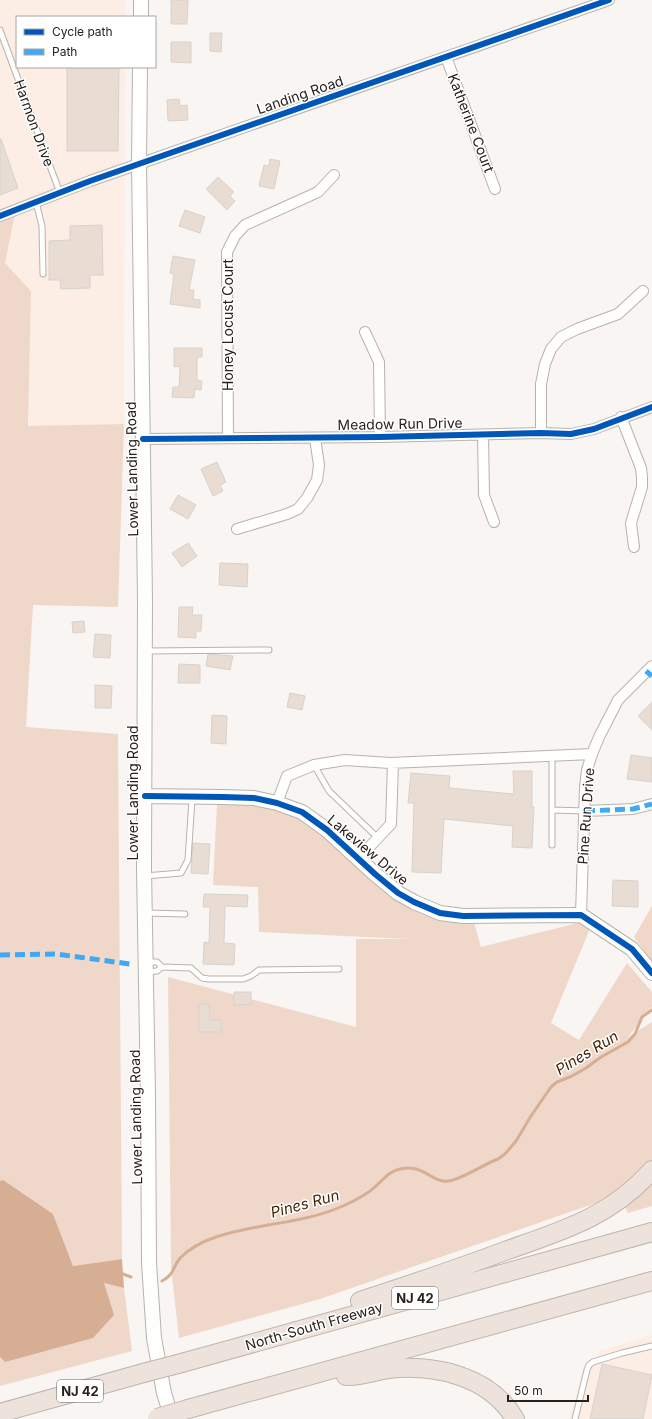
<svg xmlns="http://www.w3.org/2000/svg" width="652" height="1419" viewBox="0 0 652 1419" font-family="Inter,sans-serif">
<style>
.built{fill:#fceee5}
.green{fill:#efd8ca}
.water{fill:#d5ae94}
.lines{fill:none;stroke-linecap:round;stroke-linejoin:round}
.stream{stroke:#d5ae94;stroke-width:3}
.building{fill:#e8dcd3;stroke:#d7d2ce}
.lane-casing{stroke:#b8b2ae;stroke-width:7}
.street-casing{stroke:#b8b2ae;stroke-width:12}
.secondary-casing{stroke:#b8b2ae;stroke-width:16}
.highway-casing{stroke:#c0b4ab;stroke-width:20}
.lane{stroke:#fefefd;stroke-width:5}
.street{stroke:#fefefd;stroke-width:10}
.secondary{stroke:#fefefd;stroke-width:14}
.highway{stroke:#ede3dc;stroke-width:18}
.highway-bridge-casing{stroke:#c0b4ab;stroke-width:20;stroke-linecap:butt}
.highway-bridge{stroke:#ede3dc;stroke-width:18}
.quiet{stroke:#3fa9f5;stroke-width:5;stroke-dasharray:10 5;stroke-linecap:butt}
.cycleway-casing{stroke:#fff;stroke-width:8}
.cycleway{stroke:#0057b8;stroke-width:6}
.labels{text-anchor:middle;stroke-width:3;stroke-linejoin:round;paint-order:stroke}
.shield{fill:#fff;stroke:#686460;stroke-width:1}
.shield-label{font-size:13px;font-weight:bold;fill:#28211c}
.street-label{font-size:14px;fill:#28211c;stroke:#fff}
.water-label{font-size:15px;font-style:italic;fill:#421f01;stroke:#fff}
</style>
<rect width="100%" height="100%" fill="#f9f5f2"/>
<!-- built -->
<path class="built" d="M0 0H125V17H17V67H125L124 424 28 427 31 291 5 263 15 215 0 220Z
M652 1335V1419H568L599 1351Z"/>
<!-- green -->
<path class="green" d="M15 214 5 263 31 291 28 426 124 424 118 607 33 605 26 727 118 734 122 1259 73 1266 53 1214 0 1181V220Z
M223 797 302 812 398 893 473 919 481 947 594 919 551 1023 579 1040 627 963 652 992V1007L628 1037 652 1022V1206L628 1213 619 1195 320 1299 179 1338 171 1267 168 977 356 1027V939H409L259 932 258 887 213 885 217 804Z
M652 906V962L634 937Z
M103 1283 124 1288 132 1351 0 1386V1357L5 1362Z"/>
<!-- water -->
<path class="water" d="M3 1180 53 1214 73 1266 122 1259 124 1288 104 1283 114 1315 93 1338 5 1362 0 1357V1181Z"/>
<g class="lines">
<!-- stream -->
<path class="stream" d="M120 1273 131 1277
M162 1281C175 1274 172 1268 180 1258 189 1249 204 1241 216 1237 257 1223 303 1224 343 1206 354 1201 367 1195 376 1186 384 1179 389 1171 400 1169 422 1163 432 1183 448 1181 461 1180 484 1164 498 1159L505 1154 516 1141 531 1116 551 1087 557 1082 572 1076 586 1068 601 1057 628 1042 635 1034 642 1017 652 1010"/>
</g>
<!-- building -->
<path class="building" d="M171 0H188L187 24H171Z
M210 33H222L221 52 210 51Z
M171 42H191V63L171 62Z
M67 67H119L118 151H67Z
M179 99 180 106 187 105 188 120 168 121 167 100Z
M0 139H1L18 188 0 195Z
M270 159 280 161 274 189 259 186 264 165 269 166Z
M218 177 234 192 230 196 235 201 227 210 206 189Z
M185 210 205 217 200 233 179 226Z
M102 225 103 275H90V288L61 289 60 280H49V241L70 240V226Z
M173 256 195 260 189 290H194L193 299 200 300V308L170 304 174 274 170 273Z
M174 348H202V357H197V380L202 381 201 390 195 389 194 398 172 397 173 387H179L180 366 174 367Z
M217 462 226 482 220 485 223 491 213 496 201 469Z
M178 495 196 505 188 519 170 509Z
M188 543 197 556 182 567 172 553Z
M220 563 248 564 247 587 219 585Z
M179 607H193L192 615H202L201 631H196V638L178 637Z
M84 621 85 632 73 633 72 622Z
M95 634 111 635 110 658 93 657Z
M208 654 233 656 230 670 206 666Z
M179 664 200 665V683H178Z
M95 685 112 686 111 708H95Z
M290 693 305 696 302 710 287 707Z
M652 702V730L638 716Z
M212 715 227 716 226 744 211 743Z
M631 755 652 758V782L627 779Z
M513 771H532V807H534L532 848 512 847 513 826 444 819 441 873 412 872 414 803H408L411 773 450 776 449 788 514 794Z
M193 843 210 844 208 874 191 873Z
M613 880 638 881V907L612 906Z
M204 894 248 895 247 907 225 906 224 943 235 944 234 965 203 964 204 942 209 943 210 907H203Z
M234 992H251V1004L234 1005Z
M199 1004H209L210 1020H221V1032H199Z
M602 1364 652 1375 643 1419H590Z"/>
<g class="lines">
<defs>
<path id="lane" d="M0 30 60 193
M36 202 42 226 43 274
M146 651 269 650
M552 756V845
M314 765 329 791 378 838
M552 810 585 811
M145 876 181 873 188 860 192 799
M146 913 185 914
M147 962H157L162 967 157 971 147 972
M162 967 191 968 202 978 209 979H243L251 976 259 970 339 969
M575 1419 587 1370 589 1365 593 1362 622 1353 652 1346"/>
<path id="street" d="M446 57 495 189
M0 216 90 181 609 0
M365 332 379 362 380 437
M621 417 641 468 642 477V487L631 523 634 547
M541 433V384L545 364 551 349 561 337 577 329 618 314 643 291
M483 435 484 495 494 522
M228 438 227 252 235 236 245 225 318 192 334 175
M143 439 380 437 541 433 571 434 594 429 652 407
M237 529 287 514 298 509 307 498 317 480 319 465 315 438
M277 803 287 776 314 765 345 760 390 763 592 754
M585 811 633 809 652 804
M358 859 391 824 393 763
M581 915 585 787 587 770 592 754 599 737 618 700 652 666"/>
<path id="secondary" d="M141 17V0
M140 67 139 164 145 600 144 869 148 1095 149 1263 154 1338 164 1393 172 1419
M145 796 223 797 254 798 277 803 302 812 327 830 375 874 398 893 414 902 440 913 463 916 581 915 632 949 652 973"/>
<path id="highway" d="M360 1301C409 1285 457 1269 505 1251 561 1231 611 1217 652 1170
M178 1364 652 1232
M346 1376C360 1377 374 1371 388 1369 435 1364 490 1376 515 1419
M188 1409 652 1281
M0 1413 147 1372"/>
</defs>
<!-- lane casing -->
<use href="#lane" class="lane-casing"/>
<!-- street casing -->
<use href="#street" class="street-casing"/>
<!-- secondary casing -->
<use href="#secondary" class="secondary-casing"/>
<!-- highway casing -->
<use href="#highway" class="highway-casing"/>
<!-- lane -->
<use href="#lane" class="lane"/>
<!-- street -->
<use href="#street" class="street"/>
<!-- secondary -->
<use href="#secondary" class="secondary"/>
<!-- highway -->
<use href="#highway" class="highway"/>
<defs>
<path id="highway-bridge" d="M147 1372 178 1364
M157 1418 188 1409"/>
</defs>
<!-- highway-bridge casing -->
<use href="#highway-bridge" class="highway-bridge-casing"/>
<!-- highway-bridge -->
<use href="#highway-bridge" class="highway-bridge"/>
<!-- quiet -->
<path class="quiet" d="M646 671 652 676
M585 811 633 809 652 804
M0 955 56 954 130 964"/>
<defs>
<path id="cycleway" d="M0 216 90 181 609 0
M143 439 380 437 541 433 571 434 594 429 652 407
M145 796 223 797 254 798 277 803 302 812 327 830 375 874 398 893 414 902 440 913 463 916 581 915 632 949 652 973"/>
</defs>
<!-- cycleway casing -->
<use href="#cycleway" class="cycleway-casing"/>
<!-- cycleway -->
<use href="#cycleway" class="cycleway"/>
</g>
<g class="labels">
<!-- shield labels -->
<g class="shield">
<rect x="392" y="1287" width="46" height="22" rx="3"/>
<rect x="57" y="1380" width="46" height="22" rx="3"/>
</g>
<g class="shield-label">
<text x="415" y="1303">NJ 42</text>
<text x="80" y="1396">NJ 42</text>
</g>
<!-- street labels -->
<g class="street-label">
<text transform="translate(300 95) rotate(-19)" y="5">Landing Road</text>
<text transform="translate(34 123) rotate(70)" y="5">Harmon Drive</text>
<text transform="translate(471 123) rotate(69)" y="5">Katherine Court</text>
<text transform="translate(228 325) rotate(-90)" y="5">Honey Locust Court</text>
<text transform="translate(400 424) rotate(-1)" y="5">Meadow Run Drive</text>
<text transform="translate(132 469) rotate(-91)" y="5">Lower Landing Road</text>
<text transform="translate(133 793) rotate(-90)" y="5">Lower Landing Road</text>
<text transform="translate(586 816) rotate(-86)" y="5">Pine Run Drive</text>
<text transform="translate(368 850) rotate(40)" y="5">Lakeview Drive</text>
<text transform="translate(136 1117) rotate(-91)" y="5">Lower Landing Road</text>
<text transform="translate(314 1326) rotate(-16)" y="5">North-South Freeway</text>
</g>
<!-- water labels -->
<g class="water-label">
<text transform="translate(587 1053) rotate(-31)" y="5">Pines Run</text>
<text transform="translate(305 1204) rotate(-15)" y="5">Pines Run</text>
</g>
</g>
<!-- legend -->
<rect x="16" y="16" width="140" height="52" fill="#ffffff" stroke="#a9a6a4"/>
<rect x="24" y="29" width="20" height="6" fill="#0057b8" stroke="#a9a6a4"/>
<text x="52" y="36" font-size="12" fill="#28211c">Cycle path</text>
<rect x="24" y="49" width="20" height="6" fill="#3fa9f5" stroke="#a9a6a4"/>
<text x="52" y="56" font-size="12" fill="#28211c">Path</text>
<!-- scale -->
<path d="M508 1395v6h80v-6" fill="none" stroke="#28211c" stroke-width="2"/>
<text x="514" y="1395" font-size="12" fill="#28211c" stroke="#ffffff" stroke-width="3" paint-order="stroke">50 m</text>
</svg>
